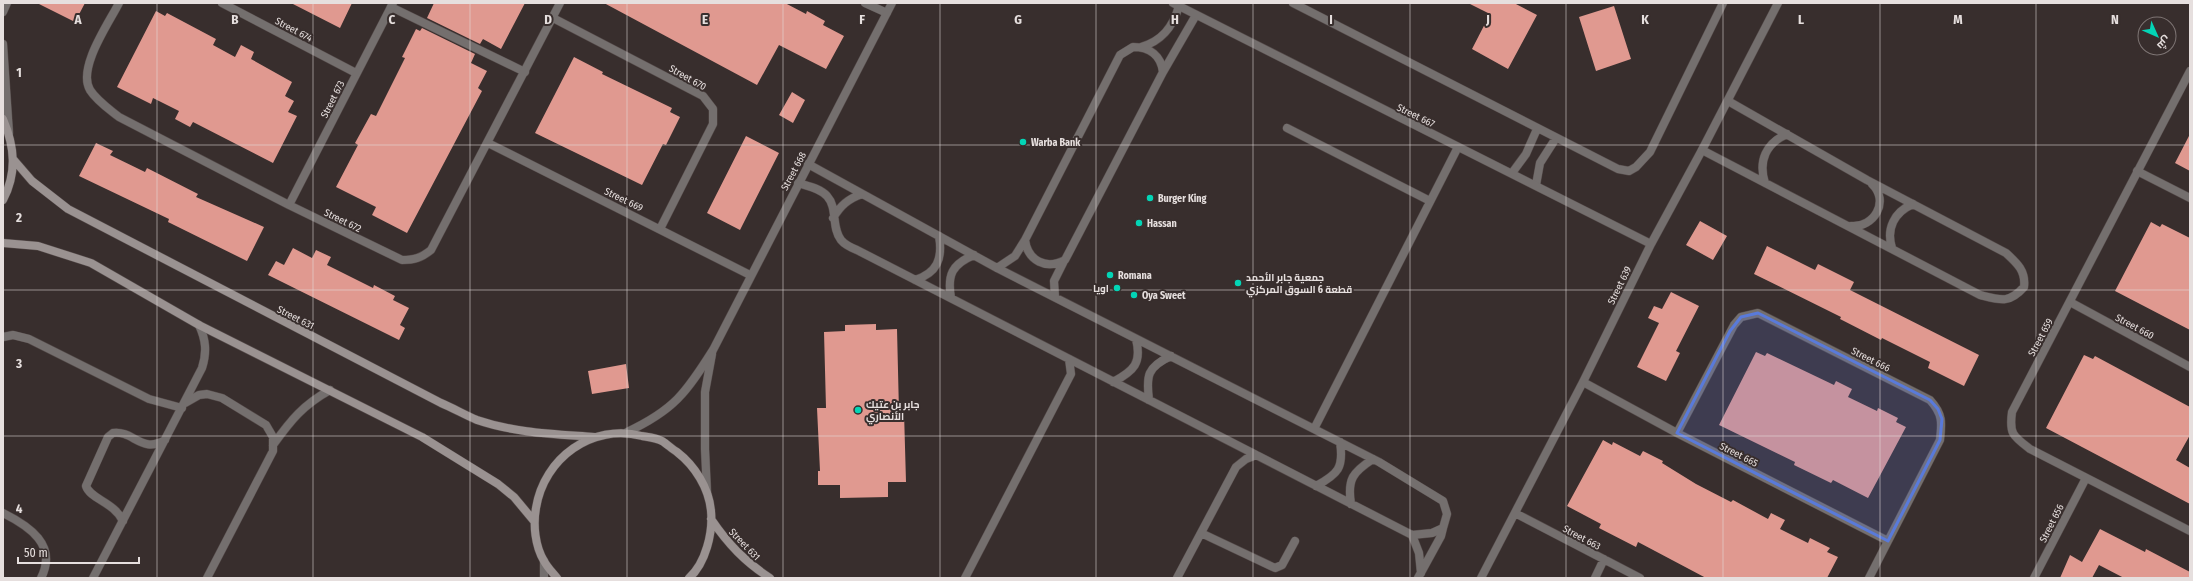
<svg xmlns="http://www.w3.org/2000/svg" width="2193" height="581" viewBox="0 0 2193 581" font-family="'Fira Sans Condensed',Cairo,sans-serif">
<style>
.building{fill:#e09990}
.lines{fill:none;stroke-linecap:round;stroke-linejoin:round}
.lane-casing{stroke:#544a49;stroke-width:9}
.street-casing{stroke:#544a49;stroke-width:9}
.secondary-casing{stroke:#544a49;stroke-width:9}
.lane{stroke:#746f6e;stroke-width:8}
.street{stroke:#746f6e;stroke-width:8}
.secondary{stroke:#9a9291;stroke-width:8}
.marked{fill:#597ada;fill-opacity:0.2;stroke:#597ada;stroke-width:3;stroke-linejoin:round}
.grid{fill:none;stroke:#e6dfde;stroke-width:1;stroke-opacity:0.55}
.poi-dot{fill:#03d5b6;stroke:#382e2d;stroke-width:1.5}
.labels{text-anchor:middle;stroke-width:4;stroke-linejoin:round;paint-order:stroke}
.street-label{font-size:10px;fill:#e6dfde;stroke:#382e2d}
.poi-label{font-size:10px;font-weight:bold;fill:#e6dfde;stroke:#382e2d;text-anchor:start}
.grid-label{font-size:13px;text-anchor:middle;font-weight:bold;fill:#e6dfde;stroke:#382e2d;stroke-width:4;stroke-linejoin:round;paint-order:stroke}
</style>
<rect width="100%" height="100%" fill="#382e2d"/>
<!-- building -->
<path class="building" d="M37 3H85L75 22Z
M291 3H352L340 28Z
M434 3H525L501 49 483 39 480 44 427 18Z
M604 3H785L806 14 807 11 825 21 823 25 844 36 826 69 779 45 757 85Z
M1468 3H1514L1537 15 1508 69 1472 49 1490 14Z
M1614 6 1631 59 1596 71 1579 17Z
M156 11 165 16 167 13 216 39 213 45 235 57 241 45 254 52 251 59 292 82 285 96 294 101 288 112 297 116 273 163 193 122 190 127 175 119 179 111 153 98 151 104 117 87Z
M422 28 475 54 471 63 487 71 478 88 482 91 407 233 372 215 376 207 336 187 358 145 355 143 371 114 376 116 405 58 402 57 416 29 420 31Z
M574 57 603 72 602 74 672 108 670 112 680 117 666 145 663 144 642 185 535 133Z
M792 92 805 100 793 123 779 115Z
M2190 134V171L2175 163Z
M746 136 779 153 740 230 707 213Z
M96 143 113 151 110 155 145 172 147 168 198 194 196 197 264 227 247 261 168 222 169 219 79 176Z
M1700 221 1727 236 1713 260 1686 245Z
M2151 222 2160 227 2162 224 2190 238V330L2115 291Z
M1767 246 1815 270 1818 264 1854 282 1850 290 1979 355 1964 386 1928 368 1930 362 1882 338 1881 340 1840 319 1841 317 1754 274Z
M293 248 312 258 316 250 331 257 327 265 373 288 374 285 395 296 393 300 409 308 400 325 405 328 399 340 268 275 276 261 284 265Z
M1671 292 1699 306 1676 351 1680 353 1666 381 1637 367 1659 323 1648 318 1654 306 1662 309Z
M876 324V330L897 329 899 412H904L906 482H888V497L840 498V485H818V471H820L817 408H826L824 332 845 331V325Z
M1756 352 1765 356 1767 353 1834 385 1836 381 1852 389 1848 397 1877 411 1878 408 1898 418 1896 422 1906 427 1868 498 1833 480 1831 483 1794 465 1795 462 1719 425Z
M2084 355 2093 359 2095 356 2190 407V435L2176 460 2190 468V504L2046 428Z
M626 364 629 388 592 394 588 371Z
M1603 440 1612 445 1613 442 1640 456 1643 451 1663 461 1662 463 1696 484 1731 502 1733 500 1768 519 1771 513 1785 520 1780 529 1808 543 1810 538 1830 548 1827 552 1838 557 1827 578H1706L1638 542 1636 547 1599 528 1601 524 1567 506Z
M2100 529 2145 552 2146 549 2190 572V578H2124L2099 565 2092 578H2060L2070 555 2082 562Z"/>
<g class="lines">
<defs>
<path id="lane" d="M1293 3 1618 169 1629 171 1636 167 1650 152 1723 3
M391 7 525 72
M1133 47C1150 47 1161 56 1163 72L1065 260C1046 270 1028 261 1025 240L1120 55Z
M1141 47C1162 41 1173 27 1179 6
M1163 72 1196 15
M1287 128 1430 201
M1702 150 1980 295C2000 300 2009 304 2024 287 2026 271 2017 263 2006 253L1867 180 1728 101
M1512 173 1526 154 1537 129
M798 183C807 186 820 188 827 196 838 208 831 227 841 240 845 245 852 248 857 250L1412 535 1432 533 1443 528 1447 514 1443 501 1379 462 997 268 808 164
M1765 183C1758 161 1766 143 1787 134
M1536 185 1540 163 1556 138
M833 218C841 205 848 199 862 194
M1851 226C1874 228 1890 201 1872 184
M1892 248C1886 229 1894 212 1913 204
M997 268 1015 256 1025 240
M915 280C937 273 943 259 939 236
M1055 297 1054 281 1064 261
M951 298C947 275 952 264 974 255
M3 337 13 335 29 339 149 399 182 408
M1113 382C1134 371 1142 363 1136 339
M1149 400C1146 376 1147 367 1171 356
M185 403 199 395 207 394 222 398 266 425 273 437V451L207 578
M1314 429 1458 147
M273 445C291 420 303 405 330 390
M1316 486C1338 474 1344 468 1340 442
M1351 504C1347 479 1353 472 1373 459
M123 521C114 502 90 499 86 486L108 437 113 433C133 430 142 454 165 440
M1201 533 1275 568 1282 565 1295 541
M1412 535 1419 553 1421 573
M93 578 202 368C207 352 206 340 199 325
M965 578 1071 374 1069 359
M1177 578 1236 467 1246 459 1256 455
M1418 578 1441 536 1443 528"/>
<path id="street" d="M119 3C109 23 77 68 90 90 97 101 109 109 119 117L289 205 402 260C414 260 421 258 431 250L560 3
M222 3 356 73
M865 3 887 13
M1173 3 1651 244
M3 12 7 3
M553 18 703 96 713 109V124L660 229
M3 44 9 133
M2190 71 2012 412C2009 434 2013 436 2030 449L2190 531
M488 143 750 275
M2137 171 2190 198
M289 205 393 3
M2070 302 2190 367
M1583 382 1677 433 1888 541
M627 432C674 410 686 393 713 350L892 3
M1677 433 1734 325 1741 317 1758 313 1930 400C1943 414 1942 423 1940 440L1869 578
M707 492 705 449V392L712 354
M3 513C29 526 58 545 41 578
M1515 513 1640 578
M544 561V578
M1481 578 1583 382 1651 244 1702 150 1778 3
M1595 578 1604 559
M2034 578 2086 478"/>
<path id="secondary" d="M3 119C15 147 17 173 3 200
M13 159 32 181 68 209 441 403C453 408 465 415 477 420 515 433 555 434 594 437
M3 243 38 246 91 263 199 325 422 437 498 484 514 497 534 521
M711 519C728 544 745 562 770 578
M557 578C553 573 547 567 544 561 535 546 533 525 536 508 544 458 592 423 642 436 648 437 657 438 662 441 667 444 672 449 677 452 695 466 709 488 711 511 713 532 706 563 689 578"/>
</defs>
<!-- lane casing -->
<use href="#lane" class="lane-casing"/>
<!-- street casing -->
<use href="#street" class="street-casing"/>
<!-- secondary casing -->
<use href="#secondary" class="secondary-casing"/>
<!-- lane -->
<use href="#lane" class="lane"/>
<!-- street -->
<use href="#street" class="street"/>
<!-- secondary -->
<use href="#secondary" class="secondary"/>
</g>
<!-- marked area -->
<path class="marked" d="M1758 313 1930 400 1938 409 1942 419 1940 440 1888 541 1677 433 1730 331 1741 317Z"/>
<!-- grid -->
<path class="grid" d="M157 3V578M313 3V578M470 3V578M627 3V578M783 3V578M940 3V578M1096 3V578M1253 3V578M1410 3V578M1566 3V578M1723 3V578M1880 3V578M2036 3V578M3 145H2190M3 290H2190M3 436H2190"/>
<!-- markers -->
<g class="poi-dot">
<circle cx="1023" cy="142" r="4"/>
<circle cx="1150" cy="198" r="4"/>
<circle cx="1139" cy="223" r="4"/>
<circle cx="1110" cy="275" r="4"/>
<circle cx="1238" cy="283" r="4"/>
<circle cx="1117" cy="288" r="4"/>
<circle cx="1134" cy="295" r="4"/>
<circle cx="858" cy="410" r="4"/>
</g>
<g class="labels">
<!-- street labels -->
<g class="street-label">
<text transform="translate(294 29) rotate(28)" y="4">Street 674</text>
<text transform="translate(688 77) rotate(29)" y="4">Street 670</text>
<text transform="translate(332 99) rotate(-63)" y="4">Street 673</text>
<text transform="translate(1416 115) rotate(26)" y="4">Street 667</text>
<text transform="translate(793 171) rotate(-62)" y="4">Street 668</text>
<text transform="translate(624 199) rotate(26)" y="4">Street 669</text>
<text transform="translate(343 220) rotate(26)" y="4">Street 672</text>
<text transform="translate(1619 285) rotate(-64)" y="4">Street 639</text>
<text transform="translate(296 317) rotate(27)" y="4">Street 631</text>
<text transform="translate(2135 326) rotate(28)" y="4">Street 660</text>
<text transform="translate(2040 337) rotate(-62)" y="4">Street 659</text>
<text transform="translate(1871 359) rotate(27)" y="4">Street 666</text>
<text transform="translate(1739 454) rotate(27)" y="4">Street 665</text>
<text transform="translate(2051 523) rotate(-63)" y="4">Street 656</text>
<text transform="translate(1582 537) rotate(28)" y="4">Street 663</text>
<text transform="translate(745 544) rotate(46)" y="4">Street 631</text>
</g>
<!-- poi labels -->
<g class="poi-label">
<text x="1031" y="146">Warba Bank</text>
<text x="1158" y="202">Burger King</text>
<text x="1147" y="227">Hassan</text>
<text x="1118" y="279">Romana</text>
<text x="1246" y="281">جمعية جابر الأحمد<tspan x="1246" dy="12">قطعة 6 السوق المركزي</tspan></text>
<text x="1109" y="292" text-anchor="end">اويا</text>
<text x="1142" y="299">Oya Sweet</text>
<text x="866" y="408">جابر بن عتيك<tspan x="866" dy="12">الأنصاري</tspan></text>
</g>
</g>
<g class="grid-label">
<text x="78" y="24">A</text>
<text x="235" y="24">B</text>
<text x="392" y="24">C</text>
<text x="548" y="24">D</text>
<text x="705" y="24">E</text>
<text x="862" y="24">F</text>
<text x="1018" y="24">G</text>
<text x="1175" y="24">H</text>
<text x="1331" y="24">I</text>
<text x="1488" y="24">J</text>
<text x="1645" y="24">K</text>
<text x="1801" y="24">L</text>
<text x="1958" y="24">M</text>
<text x="2115" y="24">N</text>
<text x="19" y="77">1</text>
<text x="19" y="222">2</text>
<text x="19" y="368">3</text>
<text x="19" y="513">4</text>
</g>
<!-- border -->
<rect width="2193" height="581" fill="none" stroke="#e6dfde" stroke-width="8"/>
<!-- north arrow -->
<g transform="translate(2157 36) rotate(135)"><circle r="19" fill="#382e2d" stroke="#7e7574"/>
<path d="M0-3L7 15L0 10L-7 15Z" fill="#03d5b6"/>
<text y="-6" font-size="11" font-weight="bold" text-anchor="middle" fill="#e6dfde">ش</text>
</g>
<!-- scale -->
<path d="M18 557v6h121v-6" fill="none" stroke="#e6dfde" stroke-width="2"/>
<text x="24" y="557" font-size="12" fill="#e6dfde" stroke="#382e2d" stroke-width="3" paint-order="stroke">50 m</text>
</svg>
